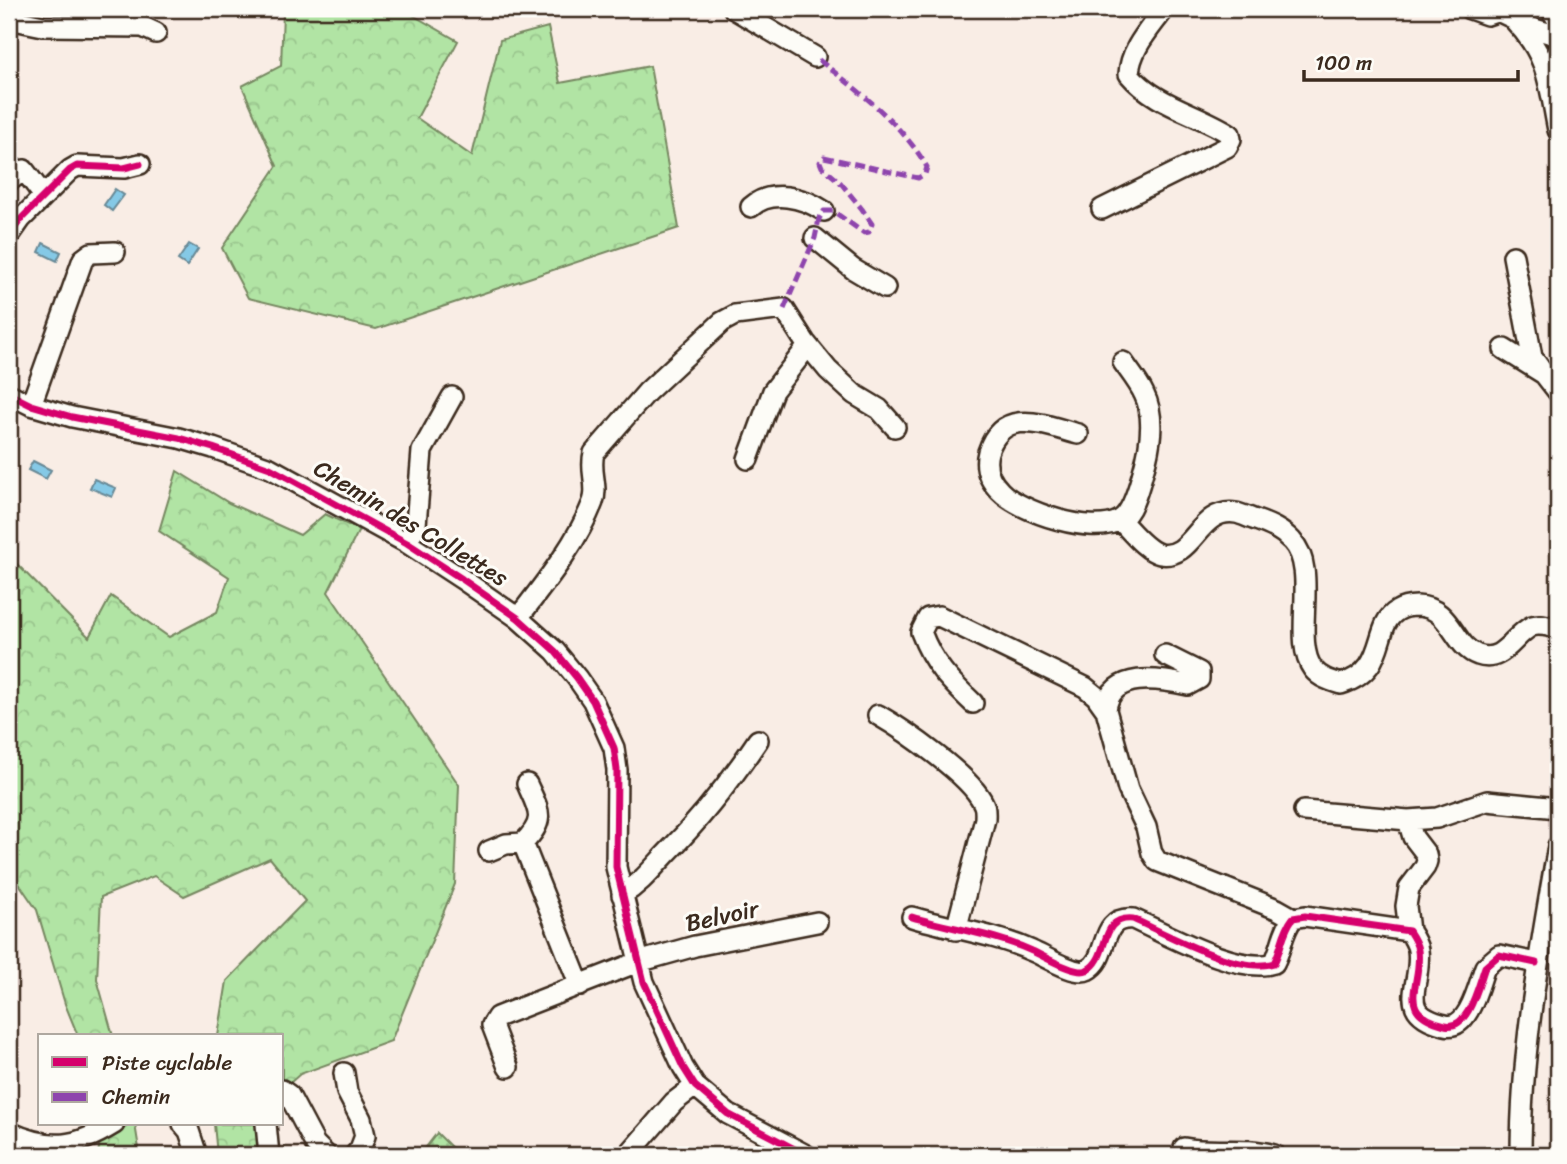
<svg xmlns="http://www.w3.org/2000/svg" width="1567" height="1164" viewBox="0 0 1567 1164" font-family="Sriracha,sans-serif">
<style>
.grass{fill:url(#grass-dots);stroke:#768761;stroke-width:2}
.forest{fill:url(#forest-crowns);stroke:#768761;stroke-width:2}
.water{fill:#85c9e6;stroke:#678996;stroke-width:2}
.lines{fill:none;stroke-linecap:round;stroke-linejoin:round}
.minor-casing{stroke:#3b2a1e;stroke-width:24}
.minor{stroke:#fdfcf7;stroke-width:19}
.quiet{stroke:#8e44ad;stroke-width:5;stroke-dasharray:10 5;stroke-linecap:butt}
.cycleway-casing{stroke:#fdfcf7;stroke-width:11}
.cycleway{stroke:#d6006c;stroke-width:7}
.labels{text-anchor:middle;stroke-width:6;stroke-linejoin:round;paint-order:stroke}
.street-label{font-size:24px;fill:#3b2a1e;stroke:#fdfcf7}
</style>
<defs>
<pattern id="grass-dots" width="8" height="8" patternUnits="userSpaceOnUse" patternTransform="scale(1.75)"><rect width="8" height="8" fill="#b1e4a4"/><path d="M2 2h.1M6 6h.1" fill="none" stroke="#99c48d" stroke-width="1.8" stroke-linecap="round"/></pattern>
<pattern id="forest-crowns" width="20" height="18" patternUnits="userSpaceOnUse" patternTransform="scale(1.75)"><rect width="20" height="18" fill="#b1e4a4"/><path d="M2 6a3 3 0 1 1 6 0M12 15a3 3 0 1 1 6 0" fill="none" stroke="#99c48d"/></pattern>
</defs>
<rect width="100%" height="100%" fill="#f9ede5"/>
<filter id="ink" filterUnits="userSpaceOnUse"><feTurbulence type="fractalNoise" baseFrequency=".0143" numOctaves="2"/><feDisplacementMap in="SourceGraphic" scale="14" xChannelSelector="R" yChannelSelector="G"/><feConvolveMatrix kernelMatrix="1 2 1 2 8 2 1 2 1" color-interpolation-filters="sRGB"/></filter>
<g filter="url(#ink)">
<!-- grass -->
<path class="grass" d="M437 1133 459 1155H420Z"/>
<!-- forest -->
<path class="forest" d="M281 9H402L458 41 417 118 472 156 500 40 548 27 560 83 650 66 679 228 376 329 248 298 222 248 277 166 242 86 281 66 283 12Z
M177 471 229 503 300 535 325 514 359 530 328 592 459 785 455 884 391 1041 300 1074 282 1090V1036H218L227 981 305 901 270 858 184 896 154 876 101 897 97 979 113 1036H78L65 1004 37 910 9 869V556L89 637 111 596 169 637 217 612 229 577 159 531Z
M102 1124H135L140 1155H98Z
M214 1124H258L257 1155H217Z"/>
<!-- water -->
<path class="water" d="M115 189 124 195 112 211 104 205Z
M43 243 61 252 57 261 39 252Z
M189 244 198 249 187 266 178 260Z
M33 461 51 470 46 479 28 470Z
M94 479 116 488 112 497 90 488Z"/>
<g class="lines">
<defs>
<path id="minor" d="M734 9 815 57
M1470 9 1487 15 1505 9
M1551 9 1558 21
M1500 12 1535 29 1558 36
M9 19 43 26 143 27 156 33
M1515 21C1549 57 1549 85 1558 130
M1549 77 1558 52
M9 181 24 170 44 196
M751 207C771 189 803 197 824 211
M1102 209 1227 147 1231 139 1230 134C1197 113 1155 105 1129 74 1130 49 1150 29 1164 9
M9 236 21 219 70 170 77 166 124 168 140 164
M815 238 853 269 885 288
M1513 256 1532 357 1544 374
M1504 349 1544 374 1558 392
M9 394 31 405 72 417 179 438 213 448 270 468 407 543 462 579 518 618 555 651 577 678 593 701 614 748 617 770 616 867 644 982 683 1067 695 1086 728 1114 806 1155
M31 405 83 259 91 253 115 252
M1078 434C1044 425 1003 406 988 452 984 467 989 480 1000 491 1020 512 1093 536 1120 520 1133 512 1139 486 1143 472 1150 448 1156 418 1144 394 1139 383 1130 372 1123 362
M748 459 773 391 808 346
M1120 520C1130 530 1146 551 1160 554 1194 560 1198 507 1236 513 1242 514 1249 518 1256 520 1270 525 1282 530 1292 541 1320 570 1291 640 1313 669 1320 678 1331 681 1341 684 1389 670 1372 626 1397 611 1403 607 1410 606 1417 606 1452 607 1453 647 1478 655 1503 664 1513 635 1532 626 1540 623 1550 627 1558 628
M407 543 416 525 422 451 452 397
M518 618C545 583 577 543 593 502 599 486 589 471 594 453L647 392 722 322 735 315 784 309 805 342 828 370 854 394 879 409 895 427
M973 703C949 680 933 664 921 632L928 618 939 616 1085 687 1096 696 1106 710 1128 789 1146 827 1152 853 1157 861 1277 909 1293 918
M1106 710C1110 670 1160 679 1188 685L1199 679V672L1165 655
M878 715C904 730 971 776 983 803 986 808 985 814 985 819L956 930
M1304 811 1408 820 1437 818 1487 801 1558 808
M1408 820 1413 837 1426 854 1427 861 1425 867 1409 888 1406 906 1409 931
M523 843C547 820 539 811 527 784
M489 851 506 844 523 843 580 986
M622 895C640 884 652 869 666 854 701 819 730 782 758 740
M912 917C952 929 995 934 1032 951 1044 956 1076 976 1087 970 1111 958 1097 916 1133 919 1167 934 1239 975 1274 963 1282 948 1282 932 1293 918L1305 916 1409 931C1413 937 1417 943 1418 950 1423 985 1393 1012 1445 1025 1469 1031 1479 983 1485 967L1499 955 1536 963
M508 1067 492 1025 497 1017 638 962 695 946 817 922
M344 1073 347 1092 361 1119 365 1136 360 1149 355 1155
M282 1090 289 1095 315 1144 326 1155
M183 1124 189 1131 197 1155
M266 1124 269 1155
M9 1132C51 1151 75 1148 114 1124
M1184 1148C1214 1154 1244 1146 1274 1155
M628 1155 674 1102 695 1086
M1521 1155C1521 1049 1540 950 1558 846"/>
</defs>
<!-- minor casing -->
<use href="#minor" class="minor-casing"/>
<!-- minor -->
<use href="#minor" class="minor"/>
<!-- quiet -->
<path class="quiet" d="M784 309 815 238 819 219 824 211H833L864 233 869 232 872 224 862 209 840 182 822 167 820 162 824 157 918 178 925 174 927 167C901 122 855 88 815 57"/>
<defs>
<path id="cycleway" d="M9 236 21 219 70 170 77 166 124 168 140 164
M9 394 31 405 72 417 179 438 213 448 270 468 407 543 462 579 518 618 555 651 577 678 593 701 614 748 617 770 616 867 644 982 683 1067 695 1086 728 1114 806 1155
M912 917C952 929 995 934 1032 951 1044 956 1076 976 1087 970 1111 958 1097 916 1133 919 1167 934 1239 975 1274 963 1282 948 1282 932 1293 918L1305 916 1409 931C1413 937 1417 943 1418 950 1423 985 1393 1012 1445 1025 1469 1031 1479 983 1485 967L1499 955 1536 963"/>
</defs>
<!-- cycleway casing -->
<use href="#cycleway" class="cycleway-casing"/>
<!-- cycleway -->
<use href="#cycleway" class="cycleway"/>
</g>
</g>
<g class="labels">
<!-- street labels -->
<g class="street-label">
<text transform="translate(411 523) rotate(31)" y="8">Chemin des Collettes</text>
<text transform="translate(722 916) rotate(-12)" y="8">Belvoir</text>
</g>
</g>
<!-- margin -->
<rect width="1567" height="1164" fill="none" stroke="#fdfcf7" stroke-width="35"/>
<rect x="18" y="18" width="1532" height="1129" fill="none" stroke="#3b2a1e" stroke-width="2.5" filter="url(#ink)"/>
<!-- legend -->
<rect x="38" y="1034" width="245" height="91" fill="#fdfcf7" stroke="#afa8a0" stroke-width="2"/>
<rect x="52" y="1057" width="35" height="10" fill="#d6006c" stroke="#afa8a0" stroke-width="2"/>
<text x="102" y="1070" font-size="21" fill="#3b2a1e">Piste cyclable</text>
<rect x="52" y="1092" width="35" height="10" fill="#8e44ad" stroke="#afa8a0" stroke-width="2"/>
<text x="102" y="1104" font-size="21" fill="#3b2a1e">Chemin</text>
<!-- scale -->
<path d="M1304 70v10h214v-10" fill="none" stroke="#3b2a1e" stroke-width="3.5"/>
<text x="1315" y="70" font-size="21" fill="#3b2a1e" stroke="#fdfcf7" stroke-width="5" paint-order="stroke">100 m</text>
</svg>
